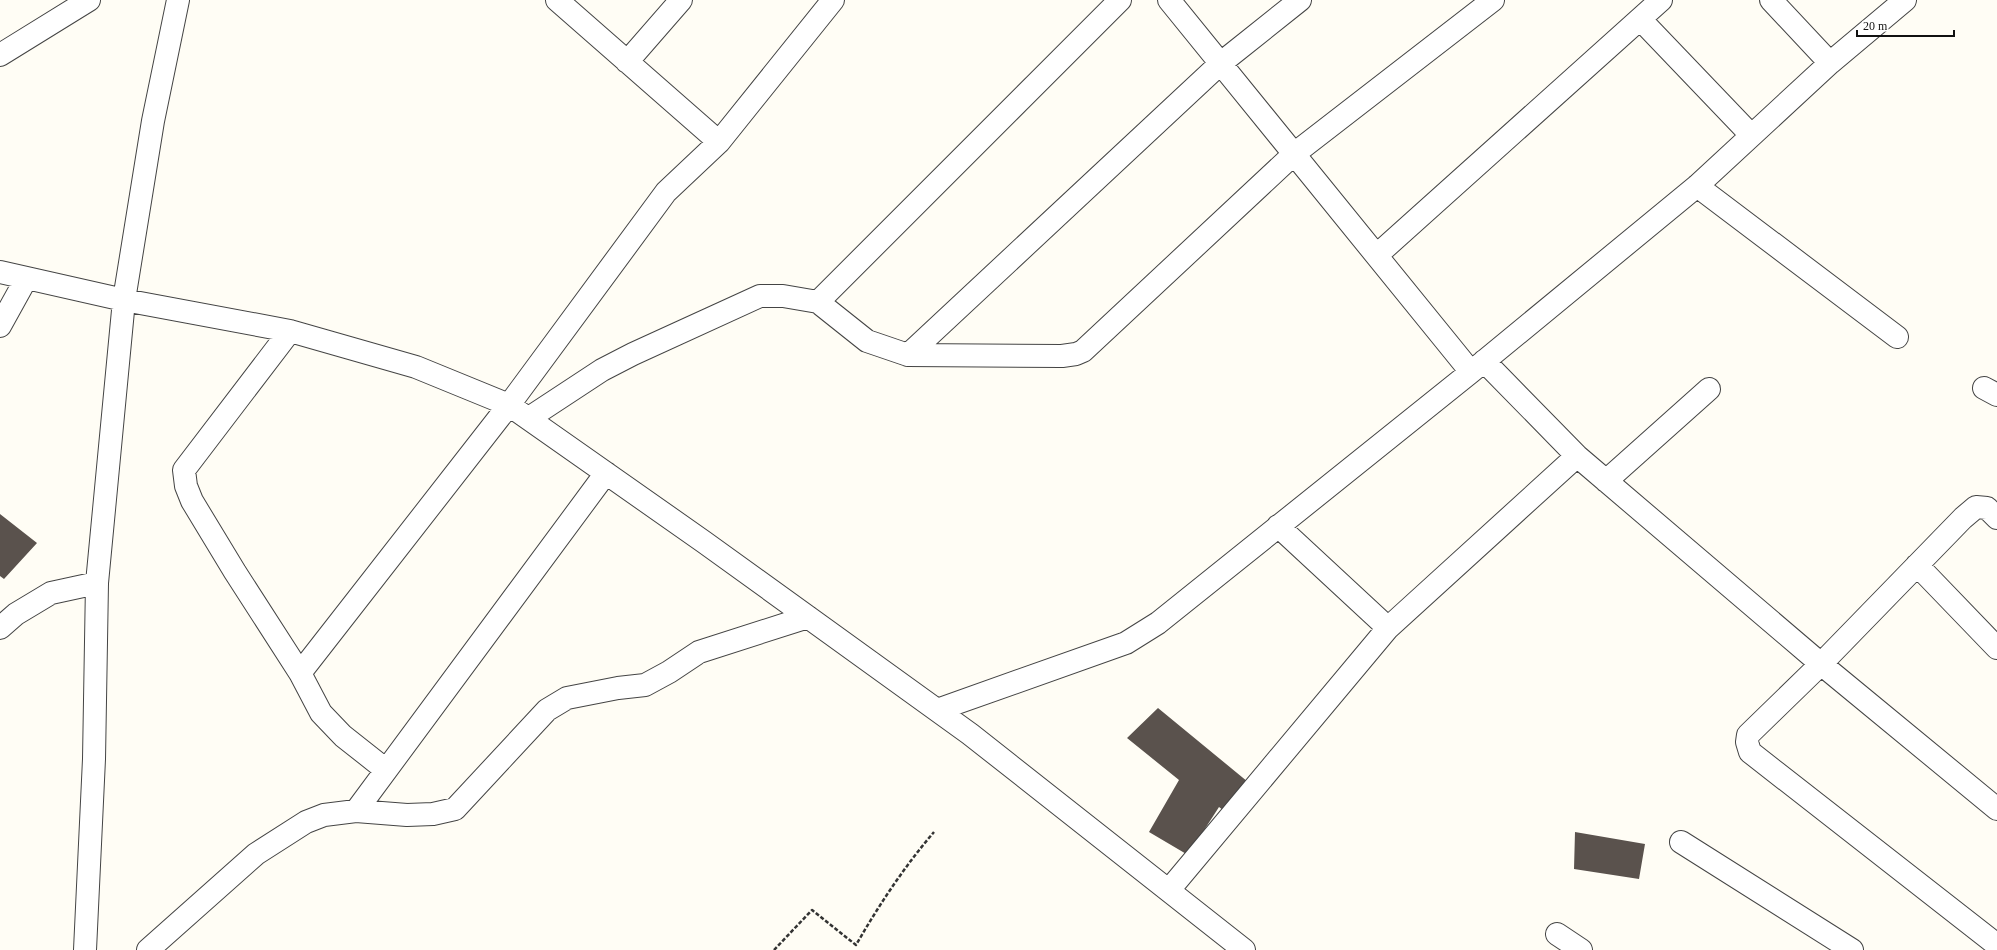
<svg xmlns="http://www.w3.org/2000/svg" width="1997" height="950" viewBox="0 0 1997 950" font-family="'Times New Roman',serif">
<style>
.building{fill:#5a524d}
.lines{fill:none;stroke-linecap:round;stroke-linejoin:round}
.minor-casing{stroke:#444;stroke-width:24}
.path{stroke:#333;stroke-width:2.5;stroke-dasharray:4 2;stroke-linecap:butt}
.minor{stroke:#fff;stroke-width:22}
</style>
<rect width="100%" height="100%" fill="#fffdf5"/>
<!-- building -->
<path class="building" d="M0 514 37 543 4 579 0 576Z
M1158 708 1248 782 1227 813 1219 807 1188 855 1149 832 1179 780 1127 738Z
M1575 832 1645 844 1639 879 1574 869Z"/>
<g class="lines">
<defs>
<path id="minor" d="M557 0 719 142
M1120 0 818 302 867 341 908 355 1062 356 1076 354 1083 351 1294 154 1493 0
M1169 0 1471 372
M1771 0 1830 63
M1640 19 1751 135
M0 55 89 0
M627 62 681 0
M1697 186 1897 337
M1377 255 1661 0
M0 272 124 300 290 331 416 367 509 405 704 542 970 734 1244 950
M0 326 26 279
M290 331 184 470 186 486 192 501 235 572 300 673 321 713 343 736 386 770
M908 355 1221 63 1300 0
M1484 361 1577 456 1821 664 1997 809
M1984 388 1997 395
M529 418 602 370 633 354 760 296H783L818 302
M1606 481 1709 389
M1997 518 1987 508 1976 507 1963 518 1821 664 1748 735 1747 742 1750 752 1997 945
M1278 526 1388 628
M1917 565 1997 648
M0 628 16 614 51 593 97 583
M300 673 509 405 666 192 719 142 833 0
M937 710 1126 643 1158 623 1471 372 1697 186 1830 63 1905 0
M356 811 606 473
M1681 842 1852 950
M1169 890 1388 628 1577 456
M1557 934 1581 950
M85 950 94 759 97 583 124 300 153 121 178 0
M148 950 256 854 306 822 324 815 356 811 407 815 433 814 455 809 547 710 567 698 618 688 645 685 669 672 699 652 808 617"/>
</defs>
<!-- minor casing -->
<use href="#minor" class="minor-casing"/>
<!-- path -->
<path class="path" d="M774 950 812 910 856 945C879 905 904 867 934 832"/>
<!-- minor -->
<use href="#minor" class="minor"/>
</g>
<!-- scale -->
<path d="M1857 30v6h97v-6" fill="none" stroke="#111111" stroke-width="2"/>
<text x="1863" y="30" font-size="12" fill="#111111" stroke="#ffffff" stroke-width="3" paint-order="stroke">20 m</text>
</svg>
